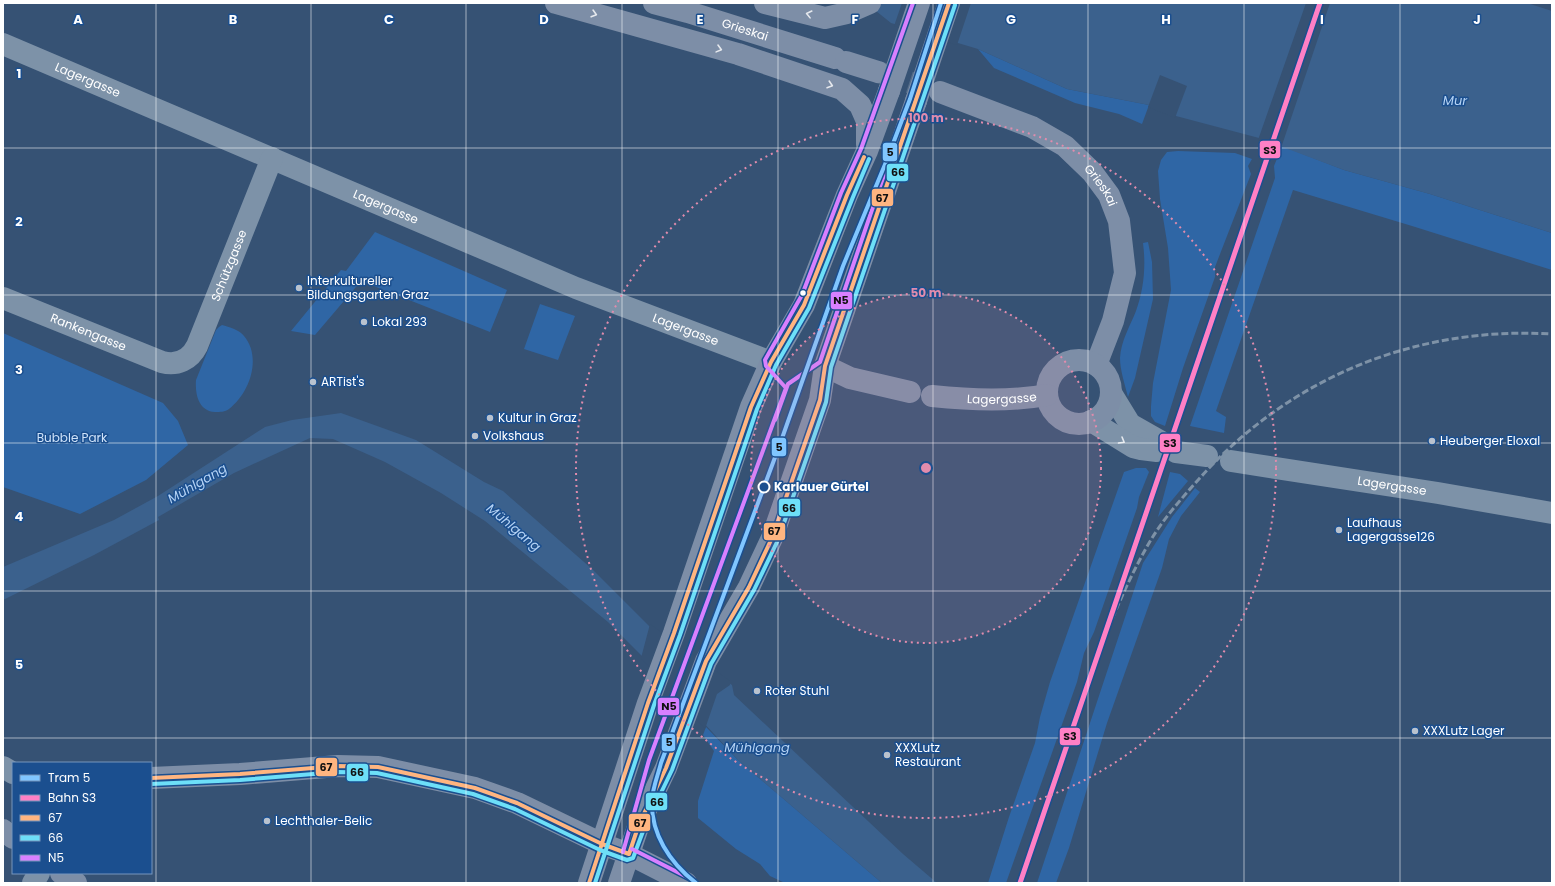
<svg xmlns="http://www.w3.org/2000/svg" width="1555" height="886" viewBox="0 0 1555 886" font-family="Poppins,sans-serif">
<style>
.green{fill:#2f66a5}
.water{fill:#3b618d}
.pier{fill:#365274}
.lines{fill:none;stroke-linecap:round;stroke-linejoin:round}
.major-tunnel{stroke:#546c89;stroke-width:22;stroke-dasharray:22 11;stroke-linecap:butt}
.minor{stroke:#7d92a8;stroke-width:22}
.major{stroke:#7d8ea7;stroke-width:22}
.rail{stroke:#7e92a7;stroke-width:3;stroke-dasharray:7 3;stroke-linecap:butt}
.major-bridge{stroke:#7d8ea7;stroke-width:22}
.bus-1-casing{stroke:#1b4f8f;stroke-width:7}
.bus-2-casing{stroke:#1b4f8f;stroke-width:7}
.bus-3-casing{stroke:#1b4f8f;stroke-width:7}
.bus-1{stroke:#ffb580;stroke-width:4}
.bus-2{stroke:#6ddff8;stroke-width:4}
.bus-3{stroke:#d880ff;stroke-width:4}
.rail-1-casing{stroke:#1b4f8f;stroke-width:8}
.rail-1{stroke:#ff80c5;stroke-width:5}
.tram-1-casing{stroke:#1b4f8f;stroke-width:7}
.tram-1{stroke:#80c6ff;stroke-width:4}
.oneway{stroke:#e5e8ed}
.oneway2{stroke:#e5e9ee}
.grid{fill:none;stroke:#fff;stroke-width:1;stroke-opacity:0.55}
.ring{fill:none;stroke:#e08cad;stroke-width:2;stroke-dasharray:2 4}
.poi-dot{fill:#b9c2ce;stroke:#1b4f8f;stroke-width:1.5}
.bus-dot{fill:#fff;stroke:#1b4f8f;stroke-width:1.5}
.stop-dot{fill:#1b4f8f;stroke:#fff;stroke-width:2}
.labels{text-anchor:middle;stroke-width:3;stroke-linejoin:round;paint-order:stroke}
.street-label{font-size:12px;fill:#fff;stroke:#1b4f8f}
.poi-label{font-size:12px;fill:#fff;stroke:#1b4f8f;text-anchor:start}
.park-label{font-size:12px;fill:#cfe3fa;stroke:#1b4f8f}
.stop-label{font-size:12px;font-weight:bold;fill:#fff;stroke:#1b4f8f;text-anchor:start}
.water-label{font-size:13px;font-style:italic;fill:#b5d3f5;stroke:#1b4f8f}
.grid-label{font-size:13px;text-anchor:middle;font-weight:bold;fill:#fff;stroke:#1b4f8f;stroke-width:3;stroke-linejoin:round;paint-order:stroke}
.centre{fill:#e08cad;stroke:#1b4f8f;stroke-width:2}
.ring-label{font-size:12px;text-anchor:middle;font-weight:bold;fill:#e08cad;stroke:#1b4f8f;stroke-width:3;stroke-linejoin:round;paint-order:stroke}
.line-badge{stroke:#1b4f8f;stroke-width:1.5}
.pale-badge-label{font-size:11px;text-anchor:middle;font-weight:bold;fill:#111}
</style>
<rect width="100%" height="100%" fill="#365274"/>
<!-- green -->
<path class="green" d="M978 49 1067 89 1149 105 1142 124 1119 114 1075 103 994 68Z
M1282 146 1344 170 1430 194 1552 233V270L1412 226 1293 190 1216 411 1226 417 1224 433 1190 426 1275 178 1274 166Z
M1178 151 1235 153 1252 159 1248 166 1251 174 1215 267V277L1183 368 1165 426 1155 422 1151 416V406L1153 383 1171 290 1168 248 1160 199 1158 171 1161 160 1167 152Z
M375 232 507 290 490 332 361 281 315 335 291 331 341 270 346 271Z
M1148 242 1152 262 1153 299 1135 378 1128 397C1125 385 1120 370 1120 358 1121 341 1130 326 1136 311 1144 289 1146 266 1143 243Z
M540 304 575 316 558 360 524 349Z
M222 325C229 327 240 330 244 336 262 357 250 393 229 409 225 412 220 412 215 412 198 411 195 393 196 380L216 330 219 327Z
M3 333 163 403 178 421 188 445 146 480 80 514 3 487Z
M1136 468H1146L1149 472 1139 497 1137 508 1094 632 1084 653 1077 682 1006 883H988L1009 817 1035 743 1040 717 1050 682 1124 472Z
M1170 472 1180 474 1188 481 1158 517Z
M1195 488 1200 492 1181 516 1169 539 1162 568 1107 723 1069 848 1056 883H1037L1143 563 1172 517Z
M706 727 738 760 882 883H785L770 876 760 864 736 849 698 818V801L714 751 703 735Z"/>
<!-- water -->
<path class="water" d="M866 3H1527L1552 11V233L1430 194 1344 170 1259 138 1176 116 1149 105 1067 89 978 49 891 23Z
M341 413 416 440 484 482 503 491 592 569 650 627 732 685 734 695 903 854 937 883H882L738 760 642 656 608 622 485 521 441 493 385 462 333 439 310 438 234 473 158 517 159 520 94 555 3 600V567L114 520 158 496 265 427 292 420Z"/>
<!-- pier -->
<path class="pier" d="M902 3H971L957 45 894 26Z
M1306 3H1330L1281 148 1258 140Z
M1160 75 1187 86 1175 118 1148 107Z
M650 624 730 681V685L717 694 705 729 641 658Z"/>
<g class="lines">
<!-- major-tunnel -->
<path class="major-tunnel" d="M878 72 939 92"/>
<!-- minor -->
<g class="minor">
<path id="s1" d="M3 44 576 288 771 362"/>
<path id="s2" d="M3 298 162 362C177 366 190 360 197 346L272 158"/>
<path d="M1111 393 1130 424 1160 441"/>
<path d="M1091 421 1133 447 1141 449 1157 451"/>
<path d="M1176 452 1207 456"/>
<path id="s3" d="M1231 461 1438 493 1552 513"/>
<path d="M3 767 13 773"/>
<path d="M33 883 39 873"/>
</g>
<!-- major -->
<g class="major">
<path d="M556 3 738 54 842 89 860 105 867 121V144"/>
<path id="s4" d="M654 3 688 12 835 58"/>
<path d="M765 3 825 18 847 13 870 3"/>
<path d="M846 62 878 72"/>
<path id="s5" d="M940 92 1032 127 1065 146 1092 172 1109 195 1119 221 1125 273 1113 321 1096 365"/>
<circle cx="1079" cy="392" r="32"/>
<path d="M825 366 850 378 910 392"/>
<path id="s6" d="M932 396C970 400 1009 402 1047 395"/>
<path d="M151 778 240 774 338 766 378 767 475 788 517 803 602 844 629 854 686 883"/>
<path d="M3 830 13 838"/>
<path d="M61 873 76 883"/>
<path d="M589 883 648 703 674 633 751 407 771 362 804 305 847 195 867 151 889 91"/>
<path d="M619 883 639 824 666 768 706 661 749 587 772 538 820 400 825 366 916 101"/>
</g>
<!-- rail -->
<path class="rail" d="M1098 656C1113 615 1130 575 1152 538 1165 517 1182 498 1199 479 1290 377 1416 326 1552 334"/>
<!-- major-bridge -->
<path class="major-bridge" d="M889 91 919 3
M916 101 949 3"/>
<defs>
<path id="bus-1" d="M151 778 240 774 338 766 378 767 475 788 517 803 602 844 629 854 639 824 666 768 706 661 749 587 772 538 820 400 825 366 949 3
M589 883 648 703 674 633 751 407 771 362 804 305 847 195 864 157"/>
<path id="bus-2" d="M151 784 240 780 338 772 377 773 473 794 515 809 600 850 627 860 633 858 645 826 672 770 711 664 754 590 778 540 826 402 831 367 955 5
M595 883 654 705 680 635 757 409 776 365 809 308 853 197 869 159"/>
<path id="bus-3" d="M775 420 788 384 820 362 887 166
M632 849 689 878
M623 852 649 760 786 388 766 366 765 360 802 295 841 193 861 149 913 3"/>
</defs>
<!-- bus-1 casing -->
<use href="#bus-1" class="bus-1-casing"/>
<!-- bus-2 casing -->
<use href="#bus-2" class="bus-2-casing"/>
<!-- bus-3 casing -->
<use href="#bus-3" class="bus-3-casing"/>
<!-- bus-1 -->
<use href="#bus-1" class="bus-1"/>
<!-- bus-2 -->
<use href="#bus-2" class="bus-2"/>
<!-- bus-3 -->
<use href="#bus-3" class="bus-3"/>
<defs>
<path id="rail-1" d="M1020 883 1320 3"/>
</defs>
<!-- rail-1 casing -->
<use href="#rail-1" class="rail-1-casing"/>
<!-- rail-1 -->
<use href="#rail-1" class="rail-1"/>
<defs>
<path id="tram-1" d="M696 883C670 863 650 833 652 799 653 787 658 775 661 763L780 444 843 266 886 162 910 99 941 3"/>
</defs>
<!-- tram-1 casing -->
<use href="#tram-1" class="tram-1-casing"/>
<!-- tram-1 -->
<use href="#tram-1" class="tram-1"/>
</g>
<!-- one-way arrows -->
<defs><path id="oneway-chevron" d="M-2-3.5L2.5 0L-2 3.5" fill="none" stroke-width="1.6" stroke-linecap="round" stroke-linejoin="round"/></defs>
<g class="oneway">
<use href="#oneway-chevron" transform="translate(594 14) rotate(16)"/>
<use href="#oneway-chevron" transform="translate(809 14) rotate(-166)"/>
<use href="#oneway-chevron" transform="translate(719 49) rotate(15)"/>
<use href="#oneway-chevron" transform="translate(830 85) rotate(18)"/>
</g>
<use class="oneway2" href="#oneway-chevron" transform="translate(1122 441) rotate(30)"/>
<!-- grid -->
<path class="grid" d="M156 3V883M311 3V883M466 3V883M622 3V883M778 3V883M933 3V883M1088 3V883M1244 3V883M1400 3V883M3 148H1552M3 295H1552M3 443H1552M3 591H1552M3 738H1552"/>
<!-- distance rings -->
<circle cx="926" cy="468" r="175" fill="#e08cad" fill-opacity=".12"/>
<g class="ring">
<circle cx="926" cy="468" r="175"/>
<circle cx="926" cy="468" r="350"/>
</g>
<!-- markers -->
<g class="poi-dot">
<circle cx="299" cy="288" r="4"/>
<circle cx="364" cy="322" r="4"/>
<circle cx="313" cy="382" r="4"/>
<circle cx="490" cy="418" r="4"/>
<circle cx="475" cy="436" r="4"/>
<circle cx="1432" cy="441" r="4"/>
<circle cx="1339" cy="530" r="4"/>
<circle cx="757" cy="691" r="4"/>
<circle cx="1415" cy="731" r="4"/>
<circle cx="887" cy="755" r="4"/>
<circle cx="267" cy="821" r="4"/>
</g>
<circle class="bus-dot" cx="803" cy="293" r="3.5"/>
<circle class="stop-dot" cx="764" cy="487" r="5.5"/>
<g class="labels">
<!-- street labels -->
<g class="street-label">
<text dy="4" stroke="none"><textPath href="#s4" startOffset="95">Grieskai</textPath></text>
<text dy="4" stroke="none"><textPath href="#s1" startOffset="92">Lagergasse</textPath></text>
<text dy="4" stroke="none"><textPath href="#s5" startOffset="190">Grieskai</textPath></text>
<text dy="4" stroke="none"><textPath href="#s1" startOffset="416">Lagergasse</textPath></text>
<text dy="4" stroke="none"><textPath href="#s2" startOffset="300">Schützgasse</textPath></text>
<text dy="4" stroke="none"><textPath href="#s1" startOffset="740">Lagergasse</textPath></text>
<text dy="4" stroke="none"><textPath href="#s2" startOffset="92">Rankengasse</textPath></text>
<text dy="4" stroke="none"><textPath href="#s6" startOffset="70">Lagergasse</textPath></text>
<text dy="4" stroke="none"><textPath href="#s3" startOffset="163">Lagergasse</textPath></text>
</g>
<!-- poi labels -->
<g class="poi-label">
<text x="307" y="285">Interkultureller<tspan x="307" dy="14">Bildungsgarten Graz</tspan></text>
<text x="372" y="326">Lokal 293</text>
<text x="321" y="386">ARTist's</text>
<text x="498" y="422">Kultur in Graz</text>
<text x="483" y="440">Volkshaus</text>
<text x="1440" y="445">Heuberger Eloxal</text>
<text x="1347" y="527">Laufhaus<tspan x="1347" dy="14">Lagergasse126</tspan></text>
<text x="765" y="695">Roter Stuhl</text>
<text x="1423" y="735">XXXLutz Lager</text>
<text x="895" y="752">XXXLutz<tspan x="895" dy="14">Restaurant</tspan></text>
<text x="275" y="825">Lechthaler-Belic</text>
</g>
<!-- park labels -->
<g class="park-label">
<text x="72" y="442">Bubble Park</text>
</g>
<!-- stop labels -->
<g class="stop-label">
<text x="774" y="491">Karlauer Gürtel</text>
</g>
<!-- water labels -->
<g class="water-label">
<text x="1455" y="105">Mur</text>
<text transform="translate(197 483) rotate(-30)" y="5">Mühlgang</text>
<text transform="translate(514 527) rotate(40)" y="5">Mühlgang</text>
<text x="757" y="752">Mühlgang</text>
</g>
</g>
<g class="grid-label">
<text x="78" y="24">A</text>
<text x="233" y="24">B</text>
<text x="389" y="24">C</text>
<text x="544" y="24">D</text>
<text x="700" y="24">E</text>
<text x="855" y="24">F</text>
<text x="1011" y="24">G</text>
<text x="1166" y="24">H</text>
<text x="1322" y="24">I</text>
<text x="1477" y="24">J</text>
<text x="19" y="78">1</text>
<text x="19" y="226">2</text>
<text x="19" y="374">3</text>
<text x="19" y="521">4</text>
<text x="19" y="669">5</text>
</g>
<circle cx="926" cy="468" r="6" class="centre"/>
<g class="ring-label">
<text x="926" y="122">100 m</text>
<text x="926" y="297">50 m</text>
</g>
<g class="line-badge">
<rect x="1259" y="140" width="22" height="19" rx="4" fill="#ff80c5"/>
<rect x="882" y="142" width="16" height="20" rx="4" fill="#80c6ff"/>
<rect x="886" y="163" width="23" height="19" rx="4" fill="#6ddff8"/>
<rect x="871" y="188" width="23" height="19" rx="4" fill="#ffb580"/>
<rect x="830" y="291" width="23" height="19" rx="4" fill="#d880ff"/>
<rect x="1159" y="433" width="22" height="20" rx="4" fill="#ff80c5"/>
<rect x="771" y="437" width="16" height="20" rx="4" fill="#80c6ff"/>
<rect x="778" y="498" width="23" height="19" rx="4" fill="#6ddff8"/>
<rect x="763" y="522" width="23" height="19" rx="4" fill="#ffb580"/>
<rect x="657" y="697" width="23" height="19" rx="4" fill="#d880ff"/>
<rect x="1059" y="727" width="22" height="19" rx="4" fill="#ff80c5"/>
<rect x="661" y="733" width="15" height="19" rx="4" fill="#80c6ff"/>
<rect x="315" y="757" width="23" height="20" rx="4" fill="#ffb580"/>
<rect x="346" y="763" width="23" height="19" rx="4" fill="#6ddff8"/>
<rect x="645" y="792" width="23" height="19" rx="4" fill="#6ddff8"/>
<rect x="628" y="813" width="23" height="19" rx="4" fill="#ffb580"/>
</g>
<g class="pale-badge-label">
<text x="1270" y="154">S3</text>
<text x="890" y="156">5</text>
<text x="898" y="176">66</text>
<text x="882" y="202">67</text>
<text x="841" y="304">N5</text>
<text x="1170" y="447">S3</text>
<text x="779" y="451">5</text>
<text x="789" y="512">66</text>
<text x="774" y="535">67</text>
<text x="669" y="710">N5</text>
<text x="1070" y="740">S3</text>
<text x="669" y="746">5</text>
<text x="326" y="771">67</text>
<text x="357" y="776">66</text>
<text x="657" y="806">66</text>
<text x="640" y="827">67</text>
</g>
<!-- border -->
<rect width="1555" height="886" fill="none" stroke="#ffffff" stroke-width="8"/>
<!-- legend -->
<rect x="12" y="762" width="140" height="112" fill="#1b4f8f" stroke="#7695bc"/>
<rect x="20" y="775" width="20" height="6" fill="#80c6ff" stroke="#7695bc"/>
<text x="48" y="782" font-size="12" fill="#ffffff">Tram 5</text>
<rect x="20" y="795" width="20" height="6" fill="#ff80c5" stroke="#7695bc"/>
<text x="48" y="802" font-size="12" fill="#ffffff">Bahn S3</text>
<rect x="20" y="815" width="20" height="6" fill="#ffb580" stroke="#7695bc"/>
<text x="48" y="822" font-size="12" fill="#ffffff">67</text>
<rect x="20" y="835" width="20" height="6" fill="#6ddff8" stroke="#7695bc"/>
<text x="48" y="842" font-size="12" fill="#ffffff">66</text>
<rect x="20" y="855" width="20" height="6" fill="#d880ff" stroke="#7695bc"/>
<text x="48" y="862" font-size="12" fill="#ffffff">N5</text>
</svg>
